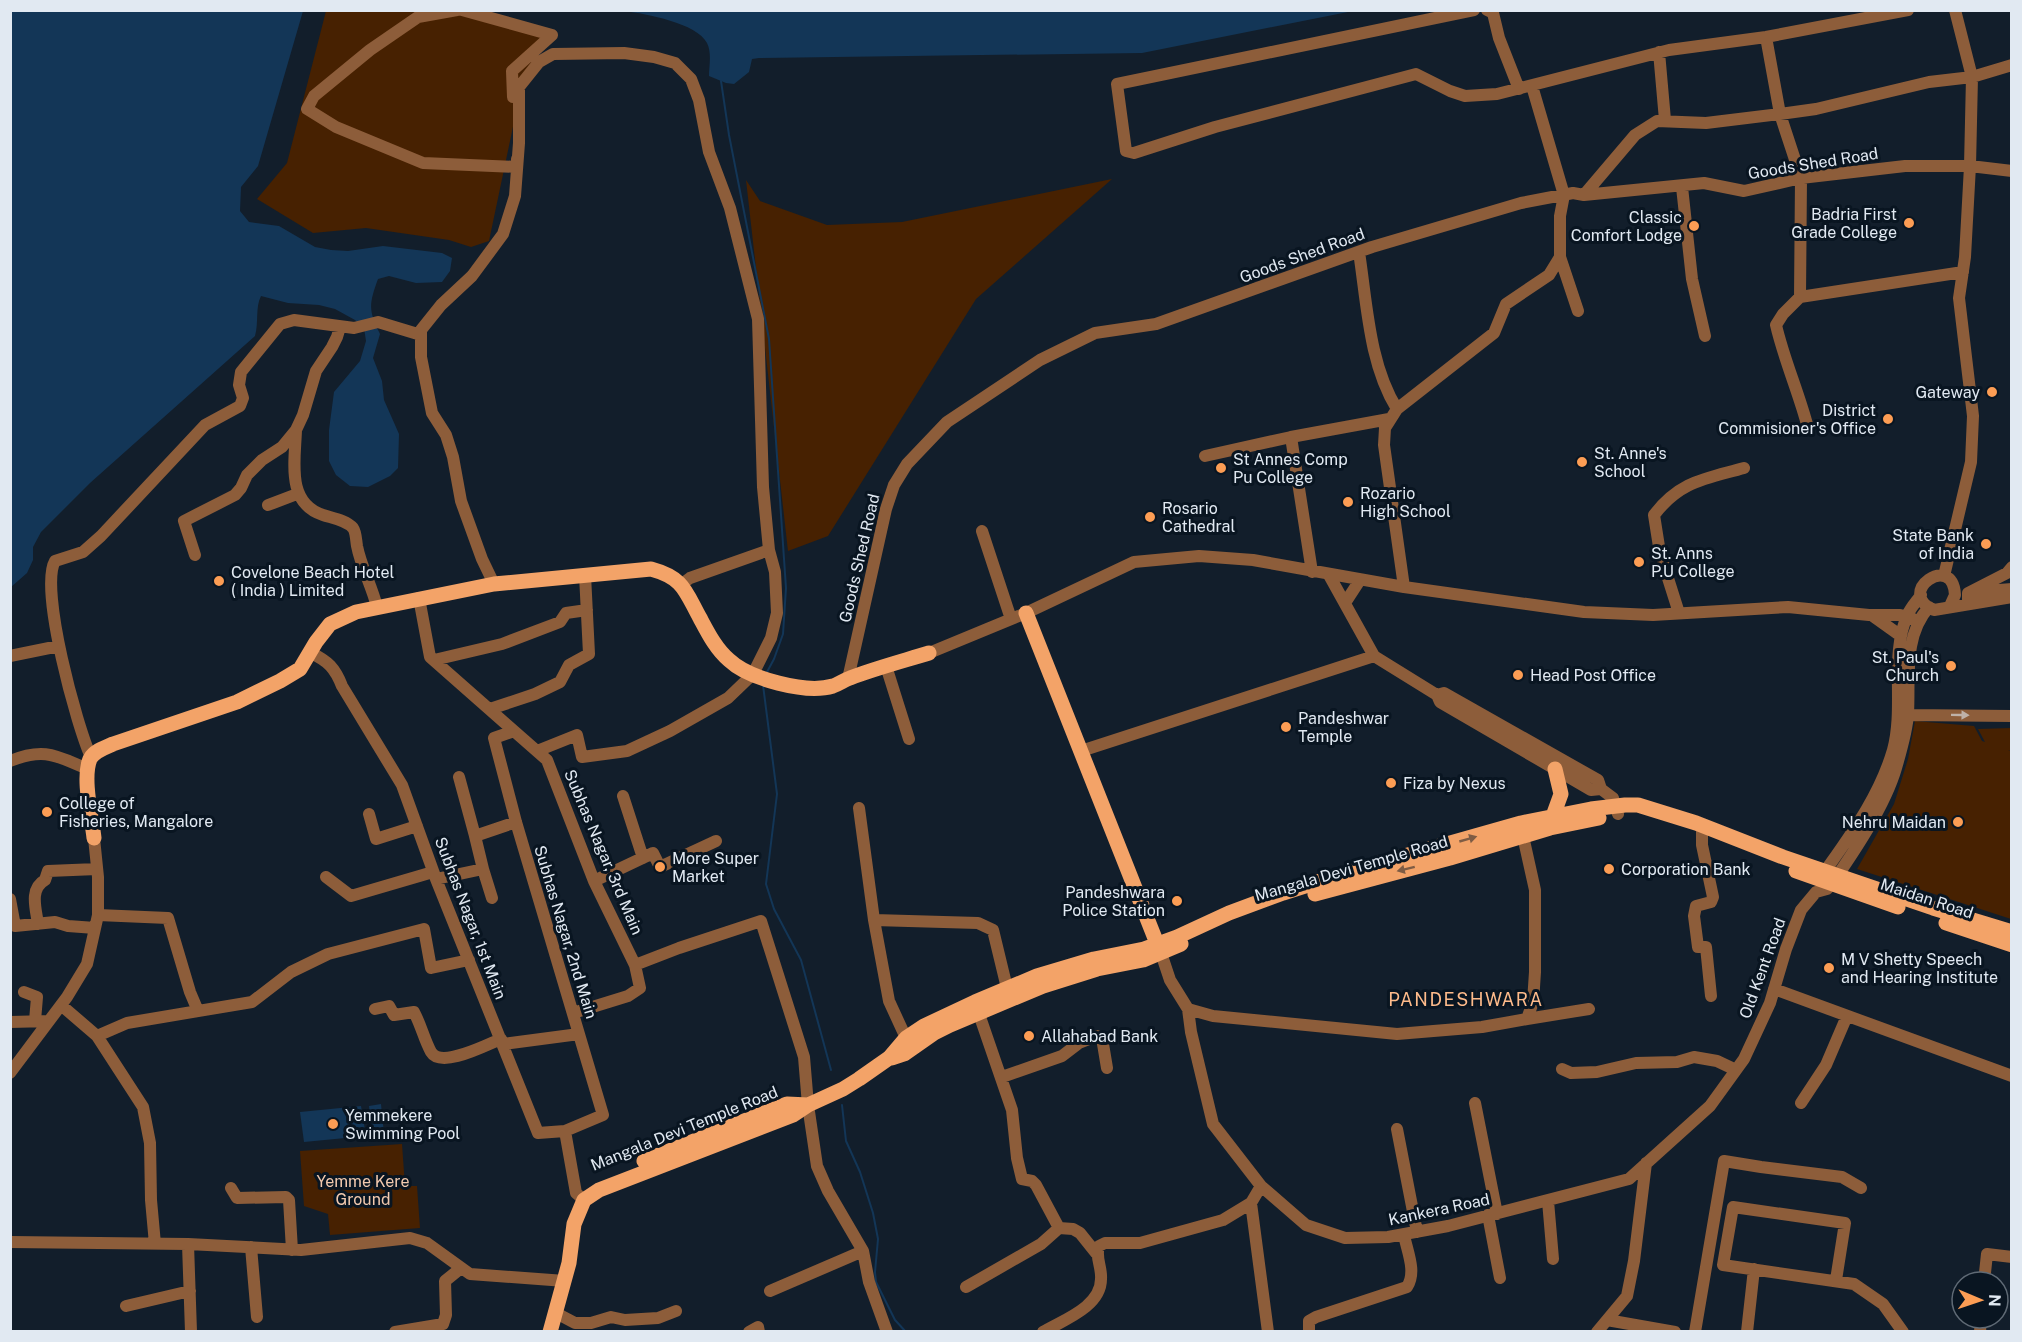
<svg xmlns="http://www.w3.org/2000/svg" width="2022" height="1342" viewBox="0 0 2022 1342" font-family="'Public Sans',sans-serif">
<style>
.green{fill:#472101}
.water{fill:#133657}
.lines{fill:none;stroke-linecap:round;stroke-linejoin:round}
.stream{stroke:#133657;stroke-width:2}
.minor{stroke:#8d5d3a;stroke-width:12}
.major{stroke:#f3a368;stroke-width:15}
.oneway{fill:#bfb1a8}
.oneway2{fill:#7e5c44}
.poi-dot{fill:#fc9d54;stroke:#091521;stroke-width:2}
.labels{text-anchor:middle;stroke-width:6;stroke-linejoin:round;paint-order:stroke}
.street-label{font-size:16px;fill:#e1e9f2;stroke:#091521}
.poi-label{font-size:16px;fill:#e1e9f2;stroke:#091521;text-anchor:start}
.park-label{font-size:16px;fill:#f2c9ae;stroke:#091521}
.neighbourhood-label{font-size:18px;letter-spacing:1.5px;fill:#febb8b;stroke:#091521}
</style>
<rect width="100%" height="100%" fill="#121e2b"/>
<!-- green -->
<path class="green" d="M326 11H447L552 35 536 57 518 103 489 241 471 247 449 240 366 228 313 233 257 199 287 163Z
M1112 179 976 299 828 536 788 551 746 180 760 201 827 225 902 222Z
M1915 721 1974 726 1982 741 1985 742 1978 729 2011 728V750H2008L2012 751 2011 919 1857 869 1894 804 1908 759Z
M402 1144 405 1186H417L420 1228 330 1235 328 1214 304 1206 300 1151Z"/>
<!-- water -->
<path class="water" d="M11 11H303L258 166 241 187 240 211 249 222 279 226 315 247 331 250 348 251 383 246 442 253 452 258 450 271 442 282 416 283 389 276 378 279C369 304 368 310 380 334L373 358 382 381 384 400 399 434 398 468 390 476 368 487 350 486 336 475 329 461V430L334 392 360 361 366 341 364 328 355 320 335 309 319 305 288 303 261 296C255 308 259 322 255 336L90 483 41 532 33 547V560L27 573 11 587Z
M625 11H1353L1142 53 759 58 752 59 749 72 734 84 726 83 709 76C709 66 712 53 707 43 697 23 646 14 625 11Z
M381 1104 384 1134 372 1136 369 1106Z
M361 1106 366 1136 304 1142 300 1112Z"/>
<g class="lines">
<!-- stream -->
<path class="stream" d="M721 81 729 135 769 339 786 588 783 634 774 659 767 672
M763 685 777 794 766 884 774 909 801 960 831 1070
M842 1105 846 1141 860 1172 873 1213 878 1239 875 1272 876 1282 895 1320 906 1332"/>
<!-- minor -->
<path class="minor" d="M457 10 418 17 370 50 314 96 307 109 336 127 423 163 517 167V159
M462 10 552 35
M1474 10 1117 84 1126 151 1134 153 1215 127 1416 74 1450 91 1465 96 1497 94 1669 50 1766 37 1908 10
M1487 10 1493 13 1499 38 1519 89
M1766 37 1780 114 1801 178 1800 297 1783 314 1776 325C1784 360 1799 393 1808 428
M1659 52 1665 120
M513 97 512 71 552 35
M1682 187 1692 279 1705 336
M1584 195 1635 135 1657 121 1706 123 1780 114 1816 109 1929 82 1972 77 2012 65
M1359 252C1367 304 1369 364 1397 409
M1560 257 1578 311
M1800 297 1963 272
M296 430C295 461 286 503 323 515 332 518 346 520 353 528 356 532 356 540 357 546 361 567 372 586 377 607
M1291 437 1389 419
M1205 456 1291 437 1312 572
M268 505 297 494
M982 531 1011 619
M195 555 184 521 235 495 241 488 247 475 262 460 282 447 296 430 303 415 316 371 332 347 337 337 340 327
M1329 575 1374 656 1437 695
M1944 576 1971 462 1973 416 1959 298 1965 257 1970 166 1972 77 1955 10
M494 584 482 559 461 501 453 457 446 435 432 413 421 357V330L441 305 472 276 503 234 515 196 519 143V87L539 62 553 54 624 53 654 57 675 63 691 79 699 100 709 152 730 208 758 319 763 487 769 550 775 572 777 613 771 638 753 674 728 698 670 731 627 751 582 757 577 735 537 751
M682 584 690 578 769 550
M1404 587 1384 445 1385 428 1397 409 1494 333 1506 304 1549 275 1560 257V216L1564 195 1532 86
M1974 592 2012 589
M419 598 430 657 547 760 594 881 635 965 679 948 761 921 804 1057 808 1105 817 1166 828 1191 863 1251 869 1282 887 1332
M1345 603 1360 580
M1968 603V593L2007 573 2012 567
M1950 606 1955 595C1953 551 1894 593 1934 610L2012 597
M1679 613 1660 553 1654 515C1680 481 1705 479 1744 468
M1873 616 1901 636
M311 653C328 661 335 668 342 686L402 785 436 879 538 1133 565 1131 576 1193 584 1200
M929 653 1026 613 1134 562 1199 556 1253 560 1404 587 1584 612 1653 615 1788 607 1869 615H1900L1919 621
M10 656 59 646
M434 660 502 644 560 622 566 613 587 610
M886 666 909 739
M848 679 886 509 894 485 907 464 947 422 1040 360 1095 333 1156 324 1372 247 1521 203 1573 193 1584 195 1704 183 1744 191 1801 178 1905 166H1970L2012 171
M1444 693 1598 780 1601 789 1591 790 1440 702 1437 695Z
M490 709 535 694 560 682 569 665 589 654 585 575
M1908 715 2012 716
M514 731 494 738 516 822 603 1115 565 1131
M1081 751 1374 656
M91 757C77 727 39 588 55 561L83 552 101 536 205 425 240 406 243 398 239 385 241 372 280 324 294 320 354 328 378 322 421 335
M10 761C45 747 56 756 88 769
M459 777 475 836
M1601 789 1613 798 1618 814
M623 796 643 858
M859 808 874 920 889 1001 906 1038
M369 814 376 839 417 826
M1702 832V845L1713 897 1711 902 1696 906 1694 916 1698 947H1706L1711 996
M483 869 492 898
M326 877 351 896 433 872
M1821 877C1849 837 1879 798 1893 750 1905 706 1889 654 1908 614 1911 607 1917 601 1921 595
M436 879 483 869 475 836 516 822
M594 881 653 853 660 867 716 841
M1816 892 1827 889 1831 885C1854 852 1885 806 1896 768 1901 751 1907 731 1908 714 1910 678 1903 636 1929 607
M10 899 15 926 55 922 68 926 95 928
M98 915 168 918 190 992 198 1011
M874 920 978 923 993 930 1007 988
M38 924C36 909 29 889 45 880L48 871 97 869
M1161 953 1170 980 1188 1009 1213 1016 1397 1034 1482 1027 1527 1019 1533 1002 1535 972V890L1523 836
M1774 989 2012 1076
M24 992 37 997 35 1021
M61 1005 97 1036 127 1023 252 1002 291 972 328 954 424 929 431 968 469 960
M375 1009 389 1006 394 1015 414 1012C421 1025 424 1039 431 1052 441 1069 486 1045 501 1039
M1188 1009 1191 1032 1213 1124 1261 1186 1306 1225 1345 1238 1388 1237 1448 1226 1629 1179 1710 1106 1744 1059 1770 1003 1786 949 1801 910 1816 892
M573 1013 628 996 640 988 635 965
M979 1014 1012 1110 1017 1158 1022 1179 1032 1181 1036 1185 1059 1228 1073 1229 1080 1233 1096 1253
M1527 1019 1589 1009
M10 1022 49 1021
M97 1036 143 1107 150 1143 151 1200 155 1244
M503 1044 579 1034
M1562 1069 1571 1073 1597 1072 1636 1063 1677 1062 1694 1057 1717 1061 1736 1070
M10 1073 67 997 87 964 98 915V877L94 838
M1002 1077 1062 1056 1079 1043 1097 1036 1102 1038 1107 1068
M1475 1103 1497 1214
M1801 1103 1826 1065 1847 1016
M1397 1129 1417 1232
M231 1188 237 1198 286 1197 289 1200 292 1250
M1548 1201 1553 1259
M1251 1203 1268 1332
M1488 1215 1500 1278
M10 1242 188 1244 301 1250 410 1238 427 1243 470 1274 565 1281
M188 1244 191 1332
M251 1247 257 1317
M1836 1280 1845 1223 1733 1207 1723 1265 1854 1284 1883 1304 1903 1332
M1984 1282 1987 1254 2012 1257
M966 1287 1041 1244 1059 1228
M770 1291 863 1251
M126 1306 190 1291
M556 1313 575 1323H591L611 1317 625 1320 658 1318 676 1311
M1607 1320 1675 1332
M395 1332 443 1324 446 1315 445 1281 461 1268
M749 1332 758 1327 759 1332
M1043 1332C1063 1320 1101 1307 1101 1279 1102 1267 1095 1257 1099 1246L1105 1243H1140L1223 1220 1251 1203 1261 1186
M1309 1332V1321L1316 1317 1407 1287C1417 1272 1407 1251 1404 1235
M1597 1332 1627 1296 1634 1261 1646 1163
M1695 1332 1724 1161 1761 1167 1842 1177 1861 1188
M1747 1332 1754 1269
M1980 1332 1981 1318"/>
<!-- major -->
<path class="major" d="M1026 613 1160 951
M1553 816 1561 794 1555 769
M94 838C92 818 82 778 90 759 94 751 106 747 113 744L237 702 280 681 300 669 316 642 330 624 356 612 494 584 651 569C684 578 685 591 700 618 708 633 716 649 729 660 749 679 806 694 833 686 839 684 844 680 850 678 876 668 903 661 929 653
M1796 871 1898 907
M1315 894 1450 858 1550 828 1599 818
M1946 923 2012 945
M892 1058 904 1054 934 1033 950 1025 1043 986 1097 969 1143 960 1181 944
M644 1161 787 1104 808 1105
M550 1332 569 1263 574 1224 584 1200 599 1190 793 1115 808 1105 843 1089 859 1079 889 1058 906 1038 924 1026 975 1002 1037 976 1094 959 1144 949 1177 937 1229 913 1283 893 1355 870 1521 823 1591 809 1625 805H1638L1696 823 1783 857 1933 908 2012 932"/>
</g>
<!-- one-way arrows -->
<defs><path id="oneway-solid" d="M-6-.8H1V-3.2L6.5 0L1 3.2V.8H-6Z" transform="scale(1.5)"/></defs>
<use class="oneway" href="#oneway-solid" transform="translate(1960 715) rotate(1)"/>
<g class="oneway2">
<use href="#oneway-solid" transform="translate(1468 839) rotate(-16)"/>
<use href="#oneway-solid" transform="translate(1406 869) rotate(166)"/>
</g>
<!-- markers -->
<g class="poi-dot">
<circle cx="1909" cy="223" r="6"/>
<circle cx="1694" cy="226" r="6"/>
<circle cx="1992" cy="392" r="6"/>
<circle cx="1888" cy="419" r="6"/>
<circle cx="1582" cy="462" r="6"/>
<circle cx="1221" cy="468" r="6"/>
<circle cx="1348" cy="502" r="6"/>
<circle cx="1150" cy="517" r="6"/>
<circle cx="1986" cy="544" r="6"/>
<circle cx="1639" cy="562" r="6"/>
<circle cx="219" cy="581" r="6"/>
<circle cx="1951" cy="666" r="6"/>
<circle cx="1518" cy="675" r="6"/>
<circle cx="1286" cy="727" r="6"/>
<circle cx="1391" cy="783" r="6"/>
<circle cx="47" cy="812" r="6"/>
<circle cx="1958" cy="822" r="6"/>
<circle cx="660" cy="867" r="6"/>
<circle cx="1609" cy="869" r="6"/>
<circle cx="1177" cy="901" r="6"/>
<circle cx="1829" cy="968" r="6"/>
<circle cx="1029" cy="1036" r="6"/>
<circle cx="333" cy="1124" r="6"/>
</g>
<g class="labels">
<!-- street labels -->
<g class="street-label">
<text transform="translate(1813 163) rotate(-9)" y="6">Goods Shed Road</text>
<text transform="translate(1302 255) rotate(-20)" y="6">Goods Shed Road</text>
<text transform="translate(859 558) rotate(-77)" y="6">Goods Shed Road</text>
<text transform="translate(604 852) rotate(67)" y="6">Subhas Nagar, 3rd Main</text>
<text transform="translate(1351 868) rotate(-16)" y="6">Mangala Devi Temple Road</text>
<text transform="translate(1927 898) rotate(18)" y="6">Maidan Road</text>
<text transform="translate(471 918) rotate(69)" y="6">Subhas Nagar, 1st Main</text>
<text transform="translate(566 932) rotate(73)" y="6">Subhas Nagar, 2nd Main</text>
<text transform="translate(1762 968) rotate(-70)" y="6">Old Kent Road</text>
<text transform="translate(684 1128) rotate(-22)" y="6">Mangala Devi Temple Road</text>
<text transform="translate(1439 1209) rotate(-12)" y="6">Kankera Road</text>
</g>
<!-- poi labels -->
<g class="poi-label">
<text x="1897" y="220" text-anchor="end">Badria First<tspan x="1897" dy="18">Grade College</tspan></text>
<text x="1682" y="223" text-anchor="end">Classic<tspan x="1682" dy="18">Comfort Lodge</tspan></text>
<text x="1980" y="398" text-anchor="end">Gateway</text>
<text x="1876" y="416" text-anchor="end">District<tspan x="1876" dy="18">Commisioner's Office</tspan></text>
<text x="1594" y="459">St. Anne's<tspan x="1594" dy="18">School</tspan></text>
<text x="1233" y="465">St Annes Comp<tspan x="1233" dy="18">Pu College</tspan></text>
<text x="1360" y="499">Rozario<tspan x="1360" dy="18">High School</tspan></text>
<text x="1162" y="514">Rosario<tspan x="1162" dy="18">Cathedral</tspan></text>
<text x="1974" y="541" text-anchor="end">State Bank<tspan x="1974" dy="18">of India</tspan></text>
<text x="1651" y="559">St. Anns<tspan x="1651" dy="18">P.U College</tspan></text>
<text x="231" y="578">Covelone Beach Hotel<tspan x="231" dy="18">( India ) Limited</tspan></text>
<text x="1939" y="663" text-anchor="end">St. Paul's<tspan x="1939" dy="18">Church</tspan></text>
<text x="1530" y="681">Head Post Office</text>
<text x="1298" y="724">Pandeshwar<tspan x="1298" dy="18">Temple</tspan></text>
<text x="1403" y="789">Fiza by Nexus</text>
<text x="59" y="809">College of<tspan x="59" dy="18">Fisheries, Mangalore</tspan></text>
<text x="1946" y="828" text-anchor="end">Nehru Maidan</text>
<text x="672" y="864">More Super<tspan x="672" dy="18">Market</tspan></text>
<text x="1621" y="875">Corporation Bank</text>
<text x="1165" y="898" text-anchor="end">Pandeshwara<tspan x="1165" dy="18">Police Station</tspan></text>
<text x="1841" y="965">M V Shetty Speech<tspan x="1841" dy="18">and Hearing Institute</tspan></text>
<text x="1041" y="1042">Allahabad Bank</text>
<text x="345" y="1121">Yemmekere<tspan x="345" dy="18">Swimming Pool</tspan></text>
</g>
<!-- park labels -->
<g class="park-label">
<text x="363" y="1187">Yemme Kere<tspan x="363" dy="18">Ground</tspan></text>
</g>
<!-- neighbourhood labels -->
<g class="neighbourhood-label">
<text x="1466" y="1006">PANDESHWARA</text>
</g>
</g>
<!-- border -->
<rect width="2022" height="1342" fill="none" stroke="#e1e9f2" stroke-width="24"/>
<!-- north arrow -->
<g transform="translate(1980 1300) rotate(92)"><circle r="28" fill="#091521" stroke="#5f6a75" stroke-width="1.5"/>
<path d="M0-4.5L10 22L0 15L-10 22Z" fill="#fc9d54"/>
<text y="-9" font-size="16" font-weight="bold" text-anchor="middle" fill="#e1e9f2">N</text>
</g>
</svg>
